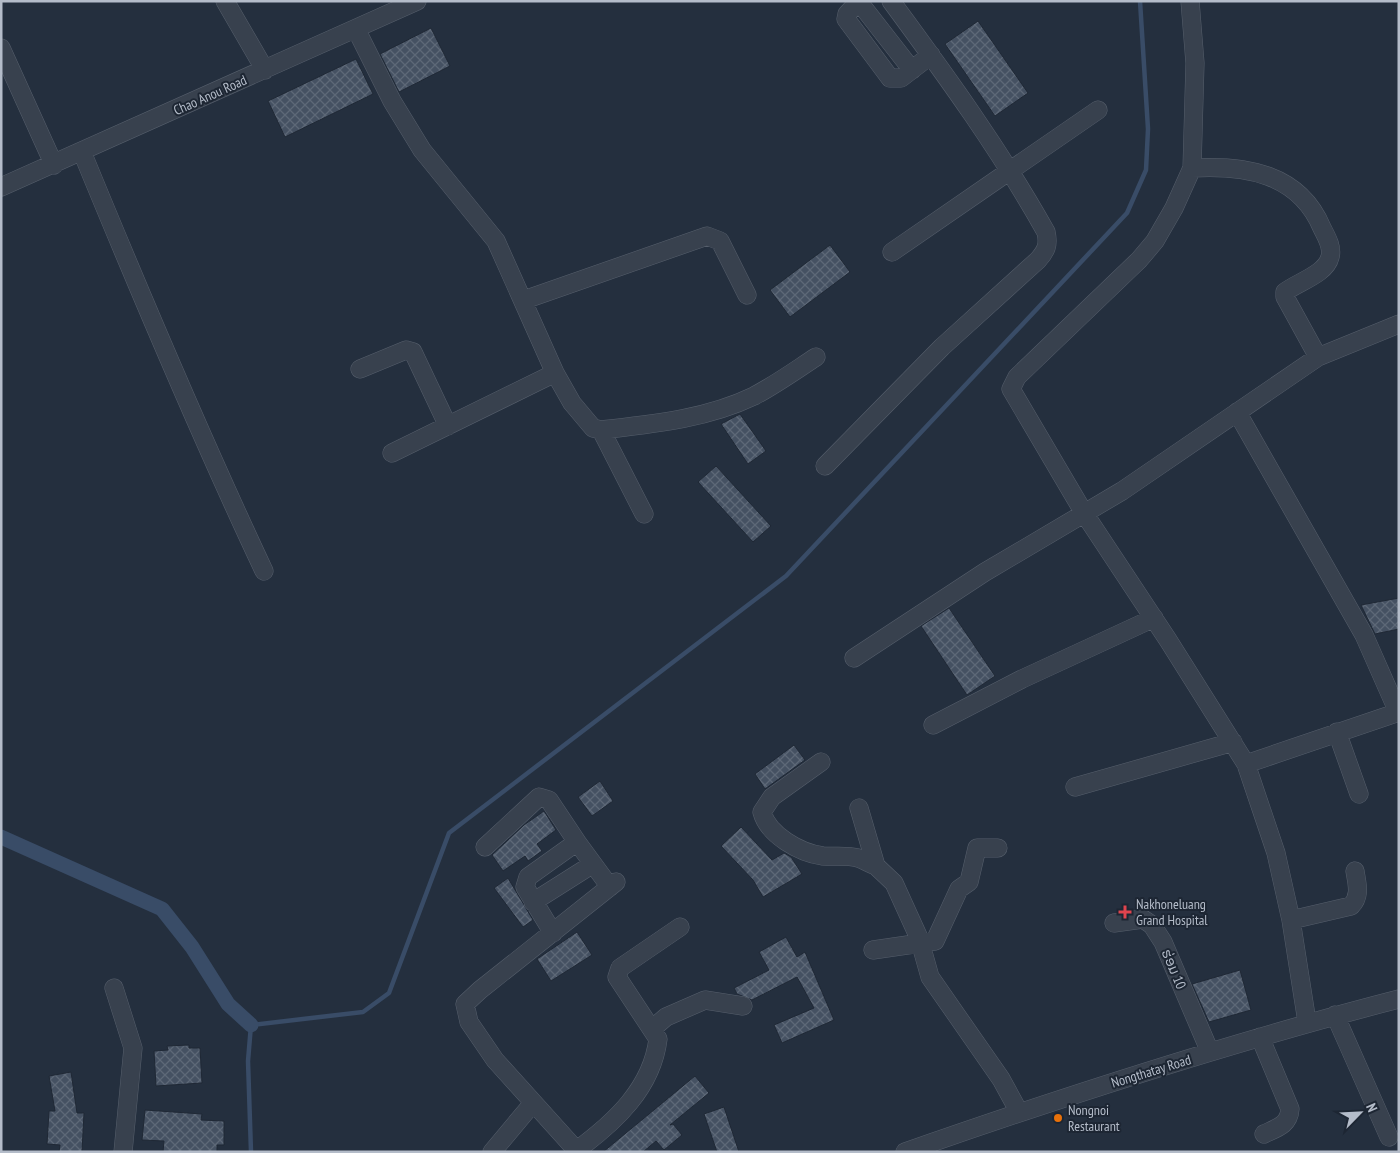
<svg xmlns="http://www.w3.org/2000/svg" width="1400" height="1153" viewBox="0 0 1400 1153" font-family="'PT Sans Narrow','Noto Sans Lao',sans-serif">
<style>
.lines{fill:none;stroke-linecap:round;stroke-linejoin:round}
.stream{stroke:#394c67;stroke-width:4.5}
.canal{stroke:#394c67;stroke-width:15}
.building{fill:url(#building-cross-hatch);stroke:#1f2835}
.minor-casing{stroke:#565f6c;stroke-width:19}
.minor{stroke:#38414e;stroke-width:18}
.health-dot{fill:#e0444e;stroke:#1d2633;stroke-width:2}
.food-dot{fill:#e8710a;stroke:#1d2633;stroke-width:2}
.labels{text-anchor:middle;stroke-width:4;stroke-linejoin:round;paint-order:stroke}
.street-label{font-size:14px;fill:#b4bcc9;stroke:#1d2633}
.poi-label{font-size:14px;fill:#b4bcc9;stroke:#1d2633;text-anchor:start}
</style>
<defs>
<pattern id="building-cross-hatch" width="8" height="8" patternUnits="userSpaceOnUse" patternTransform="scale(1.25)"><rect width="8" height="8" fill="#455162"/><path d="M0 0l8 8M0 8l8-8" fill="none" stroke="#5d6877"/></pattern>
</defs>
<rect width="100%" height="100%" fill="#242f3e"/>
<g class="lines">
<!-- stream -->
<path class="stream" d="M251 1152 248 1061 251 1025 363 1012 389 993 449 833 786 576 1127 213 1146 170 1148 129 1140 1"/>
<!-- canal -->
<path class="canal" d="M1 837 162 909 192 947 228 1004 251 1025"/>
</g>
<!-- building -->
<path class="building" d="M978 21 1028 93 995 116 945 44Z
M431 28 450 66 399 92 380 54Z
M356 59 373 94 285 137 268 101Z
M830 245 850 272 790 317 770 290Z
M740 414 766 451 748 464 721 424Z
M716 466 771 526 753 542 698 482Z
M1399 598V629L1375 634 1361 605Z
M949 608 995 676 967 695 921 626Z
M794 745 805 760 765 789 755 774Z
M600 781 613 801 592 816 578 797Z
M544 811 556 830 537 844 542 851 528 861 525 856 503 871 492 855 524 825Z
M741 827 772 860 784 853 791 857 802 874 763 897 753 880 721 846Z
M508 878 533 920 523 927 494 888Z
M577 932 592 955 551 981 537 959Z
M786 937 797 957 805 952 834 1020 782 1043 774 1025 814 1008 797 977 752 1000 737 994 734 988 769 970 759 952Z
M1240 970 1251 1010 1209 1022 1192 984Z
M189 1045V1048H200L202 1083 156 1086 154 1051 168 1050 167 1046Z
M71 1072 77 1113H84L82 1152H59L60 1145 47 1144 49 1111H55L49 1076Z
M695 1076 709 1093 670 1125 673 1124 682 1135 664 1150 656 1141 643 1152H603Z
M724 1107 739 1152H717L704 1114Z
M145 1110 202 1114 201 1120 224 1121V1145H217V1152H163L164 1141 142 1140Z"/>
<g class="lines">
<defs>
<path id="minor" d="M225 1 265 70
M859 1 847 14 846 19 890 78H901L931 55
M1190 1 1195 63 1192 168 1174 208 1155 241 1139 260 1017 377 1011 389 1084 513 1168 640 1246 764 1276 853 1291 920 1307 1022
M859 2 912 70
M356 29 392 101 422 150 496 241 555 373 572 403 593 428 601 430C653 424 706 419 754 396 775 385 796 370 816 357
M1 48 54 165
M82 152C140 293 199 433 264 571
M1192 168C1245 165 1299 173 1322 228 1326 236 1333 247 1330 257 1326 274 1298 282 1285 292V297L1318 357
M1 187 417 1
M892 252 1098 110
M524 300 707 236 720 241 747 295
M360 369 406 350 413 352 448 426
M1237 412 1364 635 1398 712
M601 430 644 514
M392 453 555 373
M825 466 942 347 1038 260C1046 251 1049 245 1046 232 1000 150 947 77 891 1
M854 658 985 572 1122 491 1318 357 1399 324
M933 725 1022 679 1154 618
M1337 732 1359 794
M821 762 772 797 762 812C768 835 800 853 823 856 834 857 847 855 858 858 864 860 870 864 876 866
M1246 764 1399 712
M1075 787 1233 742
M859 808 876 866 894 883 919 938 930 977 1001 1079 1019 1112
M485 847 539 797 549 800 577 842
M533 902 593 864
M1291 920 1351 906C1361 896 1357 884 1355 871
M1114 923 1143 919 1152 925 1163 942 1210 1052
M553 933 525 887 528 877 577 842 610 887
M873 950 935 941 959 889 969 882 977 848H998
M114 988 133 1048 123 1152
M1335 1015 1389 1137
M652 1029 666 1017 705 1000 743 1006
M1260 1037 1290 1109C1289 1125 1277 1128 1264 1134
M577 1150C615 1122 652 1088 658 1039L617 977 620 968 680 927
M492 1152 533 1103
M578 1152 495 1060 469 1022 465 1004 480 990 616 882
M905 1152C1068 1095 1232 1042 1399 999"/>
</defs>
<!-- minor casing -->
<use href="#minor" class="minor-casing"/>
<!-- minor -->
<use href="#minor" class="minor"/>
</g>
<!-- markers -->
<path class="health-dot" d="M1122.5 904.5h5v5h5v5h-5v5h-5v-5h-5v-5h5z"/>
<circle class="food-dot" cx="1058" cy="1118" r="5"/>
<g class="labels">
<!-- street labels -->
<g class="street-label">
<text transform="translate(210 95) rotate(-24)" y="5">Chao Anou Road</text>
<text transform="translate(1174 969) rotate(67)" y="5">ຮ່ອມ 10</text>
<text transform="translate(1151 1071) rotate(-17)" y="5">Nongthatay Road</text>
</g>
<!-- poi labels -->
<g class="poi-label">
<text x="1136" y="909">Nakhoneluang<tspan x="1136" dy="16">Grand Hospital</tspan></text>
<text x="1068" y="1115">Nongnoi<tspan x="1068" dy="16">Restaurant</tspan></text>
</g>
</g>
<!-- border -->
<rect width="1400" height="1153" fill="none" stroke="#b4bcc9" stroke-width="5"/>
<!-- north arrow -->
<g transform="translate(1360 1113) rotate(66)" stroke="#1d2633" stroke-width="4" paint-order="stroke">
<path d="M0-4L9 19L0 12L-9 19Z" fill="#b4bcc9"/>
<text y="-8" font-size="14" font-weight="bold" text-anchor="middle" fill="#b4bcc9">N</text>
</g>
</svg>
